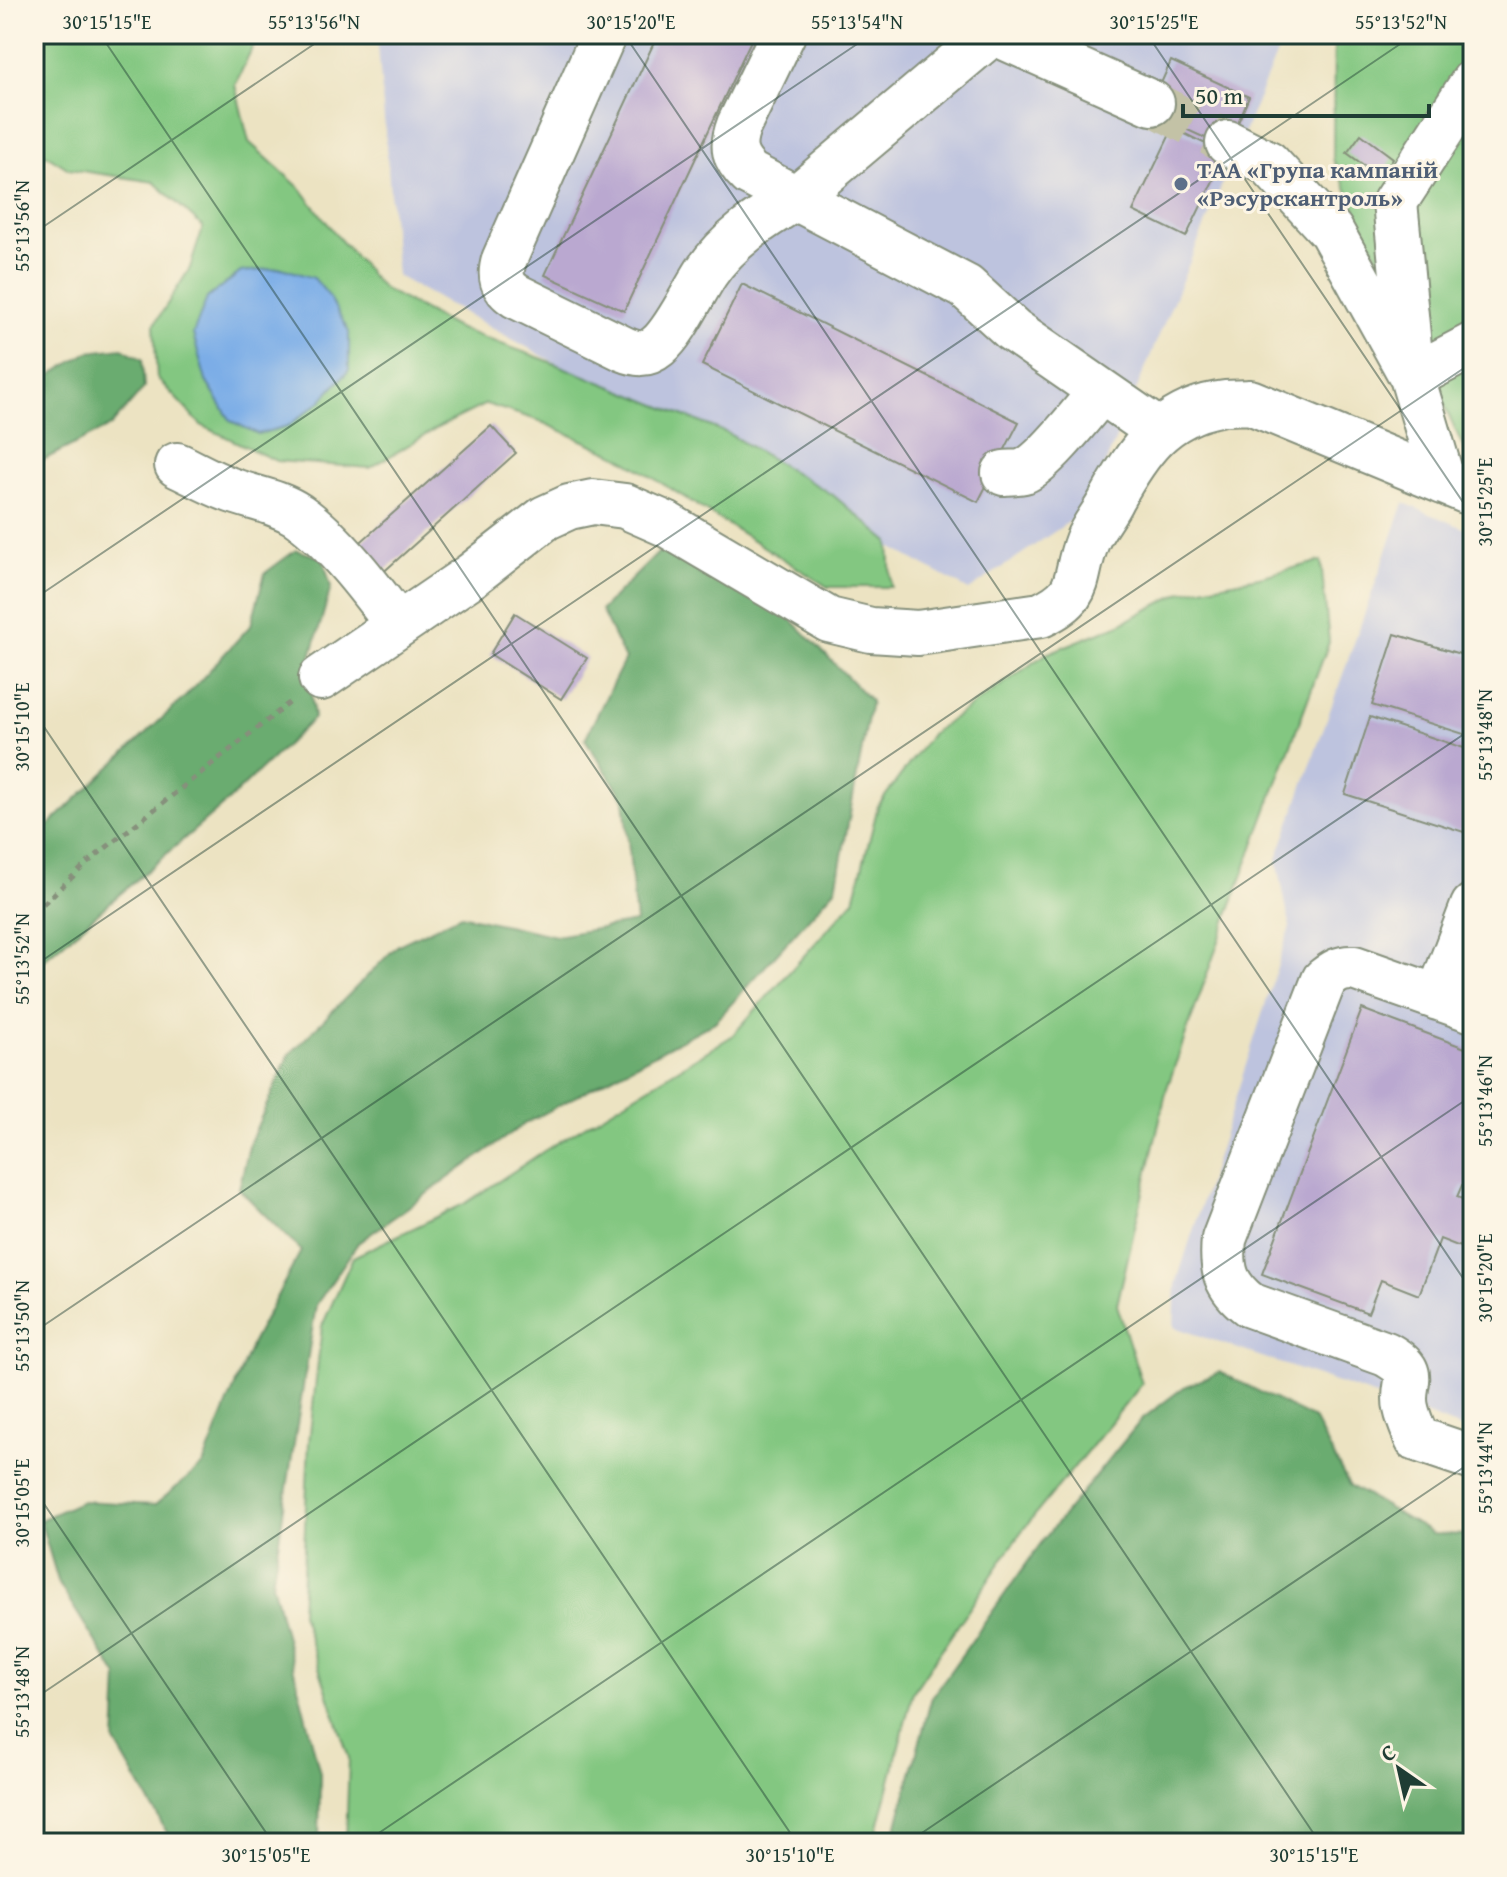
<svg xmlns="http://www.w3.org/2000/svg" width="1507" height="1877" viewBox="0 0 1507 1877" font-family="'Gentium Book Plus',serif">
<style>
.industrial{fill:#bdc3de}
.green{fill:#83c781;stroke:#51825a;stroke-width:2;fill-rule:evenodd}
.forest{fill:#6aac6f;stroke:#447452;stroke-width:2}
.water{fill:#7bade7;stroke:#4d758e;stroke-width:2}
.building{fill:#baa8d0}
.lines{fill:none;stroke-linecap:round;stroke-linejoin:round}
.minor-tunnel{stroke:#c3c2a6;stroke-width:44;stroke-dasharray:44 22;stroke-linecap:butt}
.minor-casing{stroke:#86907b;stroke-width:48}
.path{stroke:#86907b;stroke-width:5;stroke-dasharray:6 6;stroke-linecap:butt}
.minor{stroke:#fff;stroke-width:44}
.ticks{fill:none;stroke:#1f3d34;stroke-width:2;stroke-opacity:0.45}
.service-dot{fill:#5c6f8a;stroke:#fcf5e5;stroke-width:3}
.labels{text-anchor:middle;stroke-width:6;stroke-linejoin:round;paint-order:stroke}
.service-label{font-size:24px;font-weight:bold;fill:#4e5e75;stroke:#fcf5e5;text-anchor:start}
.neatline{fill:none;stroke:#1f3d34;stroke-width:3}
.ticks-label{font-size:20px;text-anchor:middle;fill:#1f3d34}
</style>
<rect width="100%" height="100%" fill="#fcf5e5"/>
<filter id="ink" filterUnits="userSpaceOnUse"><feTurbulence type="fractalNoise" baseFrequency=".0125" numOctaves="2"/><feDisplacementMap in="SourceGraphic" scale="16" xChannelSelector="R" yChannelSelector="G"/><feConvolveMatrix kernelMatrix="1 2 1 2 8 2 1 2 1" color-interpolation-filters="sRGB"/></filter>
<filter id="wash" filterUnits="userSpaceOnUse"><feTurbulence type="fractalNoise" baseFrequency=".006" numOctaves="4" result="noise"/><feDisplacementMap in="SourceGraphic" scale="32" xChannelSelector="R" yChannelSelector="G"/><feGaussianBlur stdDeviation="1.8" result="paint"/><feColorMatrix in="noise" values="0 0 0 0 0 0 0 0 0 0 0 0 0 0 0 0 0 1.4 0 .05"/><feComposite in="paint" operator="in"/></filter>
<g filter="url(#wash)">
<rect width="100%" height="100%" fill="#ece3c2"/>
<!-- industrial -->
<path class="industrial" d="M377 34H1285L1086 510 969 590 397 276Z
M1404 503 1473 532V1433L1405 1406 1174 1327 1176 1284 1290 927 1277 859Z"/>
<!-- green -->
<path class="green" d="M34 34H249L253 46 235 85 249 142 301 189 338 237 382 288 457 328 543 359 727 433 833 495 889 542 891 587H828L618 456 537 420 486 404 441 426 370 468 276 461 201 425 157 378 154 325 190 268 203 227 154 182 69 169 34 147ZM282 268 321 401 288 426 258 434 231 421 206 381 207 298 241 272Z
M1334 34H1473V455L1465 451 1333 159Z
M1321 561 1329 642 1233 901 1167 1088 1117 1305 1142 1384 1021 1532 913 1692 874 1843H346L349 1758 301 1613 309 1442 322 1326 353 1257 466 1203 544 1151 732 1036 854 900 878 806 932 733 1046 654 1120 624 1182 592 1259 577Z"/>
<!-- forest -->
<path class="forest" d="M122 348 142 359 144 388 111 426 43 460 34 462V385L89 352Z
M666 545 790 618 871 701 836 888 715 1022 524 1124 358 1243 316 1305 272 1583 320 1773 319 1843H173L115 1742 118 1677 59 1584 40 1520 82 1501 155 1505 203 1465 252 1343 301 1251 239 1189 250 1142 289 1055 398 945 461 915 556 936 636 922 624 799 585 739 625 659 601 610Z
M296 550 323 558 331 587 308 667 314 718 228 801 34 968V839L187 695 251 625 265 573Z
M1220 1372 1314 1419 1349 1485 1433 1534 1473 1535V1843H892L932 1697 1044 1539 1142 1419 1184 1387Z"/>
<!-- water -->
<path class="water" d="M282 268 314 278 328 295 349 332V370L321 401 288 426 258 434 231 421 206 381 193 334 207 298 241 272Z"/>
<g id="blocks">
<!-- building -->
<path class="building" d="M658 34H754L624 311 545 275Z
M1171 61 1249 97 1227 148 1148 112Z
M1173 128 1226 154 1186 237 1133 211Z
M1361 134 1393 158 1380 177 1347 153Z
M742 284 1019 422 978 502 702 365Z
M491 426 516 453 379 576 354 548Z
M515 613 587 658 561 699 490 654Z
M1395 634 1473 658V737L1372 705Z
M1370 717 1473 751V835L1345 794Z
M1362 1009 1473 1051V1190L1462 1185 1457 1197 1473 1203V1252L1440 1239 1419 1295 1381 1280 1368 1313 1262 1274Z"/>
</g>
</g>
<g filter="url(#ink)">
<use href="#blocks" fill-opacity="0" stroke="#86907b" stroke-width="2"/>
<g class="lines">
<!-- minor-tunnel -->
<path class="minor-tunnel" d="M1152 103 1228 143"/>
<defs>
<path id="minor" d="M604 34 504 260C499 276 502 287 516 296L624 349C636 354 646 356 658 346 675 332 693 293 706 273 728 240 762 218 796 198L991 34
M783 34 739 125C731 146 733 158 750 174L966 287 1013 330 1159 431
M997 34 1152 103
M1473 82 1395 202 1412 377 1473 345
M1228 143 1268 163 1331 231 1412 377 1443 482
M177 465C194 473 211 483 228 489 251 498 277 501 298 515 336 542 371 589 398 625
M1004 473C1010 472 1018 473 1024 471 1044 463 1086 409 1101 391
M321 678 472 575 545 518 569 507 593 502 625 506 666 524 829 620 871 630 918 633 1041 615C1085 594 1072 580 1087 541 1093 526 1105 513 1112 498 1138 452 1162 414 1219 404 1229 402 1240 403 1250 402L1473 494
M1438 998 1473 906
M1473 1010 1354 968C1341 967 1334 972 1324 980L1224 1239C1221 1269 1225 1286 1250 1305L1386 1354C1422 1374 1400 1381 1406 1408 1408 1418 1413 1429 1417 1439L1473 1458"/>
</defs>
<!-- minor casing -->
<use href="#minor" class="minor-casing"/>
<!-- path -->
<path class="path" d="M34 912 93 858 293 700"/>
<!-- minor -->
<use href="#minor" class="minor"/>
</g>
</g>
<!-- ticks -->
<path class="ticks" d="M100 34 1320 1843M624 34 1473 1293M1147 34 1473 517M34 233 329 34M34 599 872 34M34 712 797 1843M34 966 1415 34M34 1332 1473 362M34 1489 273 1843M34 1699 1473 728M364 1843 1473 1095M907 1843 1473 1461M1450 1843 1473 1828"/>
<!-- markers -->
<circle class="service-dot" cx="1181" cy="184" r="8"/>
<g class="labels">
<!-- service labels -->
<g class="service-label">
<text x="1197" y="178">ТАА «Група кампаній<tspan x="1197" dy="28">«Рэсурскантроль»</tspan></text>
</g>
</g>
<!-- margin -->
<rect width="1507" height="1877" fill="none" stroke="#fcf5e5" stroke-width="88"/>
<!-- north arrow -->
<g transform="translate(1399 1769) rotate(326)" stroke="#fcf5e5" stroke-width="6" paint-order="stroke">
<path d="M0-6L14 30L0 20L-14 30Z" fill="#1f3d34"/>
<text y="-12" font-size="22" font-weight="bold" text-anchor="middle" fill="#1f3d34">С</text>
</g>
<!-- scale -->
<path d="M1183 104v12h246v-12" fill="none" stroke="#1f3d34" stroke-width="4"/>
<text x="1195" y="104" font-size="24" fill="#1f3d34" stroke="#fcf5e5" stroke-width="6" paint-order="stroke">50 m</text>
<rect x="44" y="44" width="1419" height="1789" class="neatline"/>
<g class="ticks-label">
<text x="107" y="29">30°15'15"E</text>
<text x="314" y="29">55°13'56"N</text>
<text x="631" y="29">30°15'20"E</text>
<text x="857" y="29">55°13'54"N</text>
<text x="1154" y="29">30°15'25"E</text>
<text x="1401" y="29">55°13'52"N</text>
<text transform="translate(22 226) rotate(-90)" y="7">55°13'56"N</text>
<text transform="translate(1485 502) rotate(-90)" y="7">30°15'25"E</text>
<text transform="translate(22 727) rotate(-90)" y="7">30°15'10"E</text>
<text transform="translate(1485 735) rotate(-90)" y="7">55°13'48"N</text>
<text transform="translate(22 959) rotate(-90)" y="7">55°13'52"N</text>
<text transform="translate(1485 1101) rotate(-90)" y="7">55°13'46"N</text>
<text transform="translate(1485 1278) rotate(-90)" y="7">30°15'20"E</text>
<text transform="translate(22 1326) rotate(-90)" y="7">55°13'50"N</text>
<text transform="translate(1485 1468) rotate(-90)" y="7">55°13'44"N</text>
<text transform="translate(22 1503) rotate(-90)" y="7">30°15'05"E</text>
<text transform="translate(22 1692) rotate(-90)" y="7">55°13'48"N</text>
<text x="266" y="1862">30°15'05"E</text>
<text x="790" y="1862">30°15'10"E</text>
<text x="1314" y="1862">30°15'15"E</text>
</g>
</svg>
